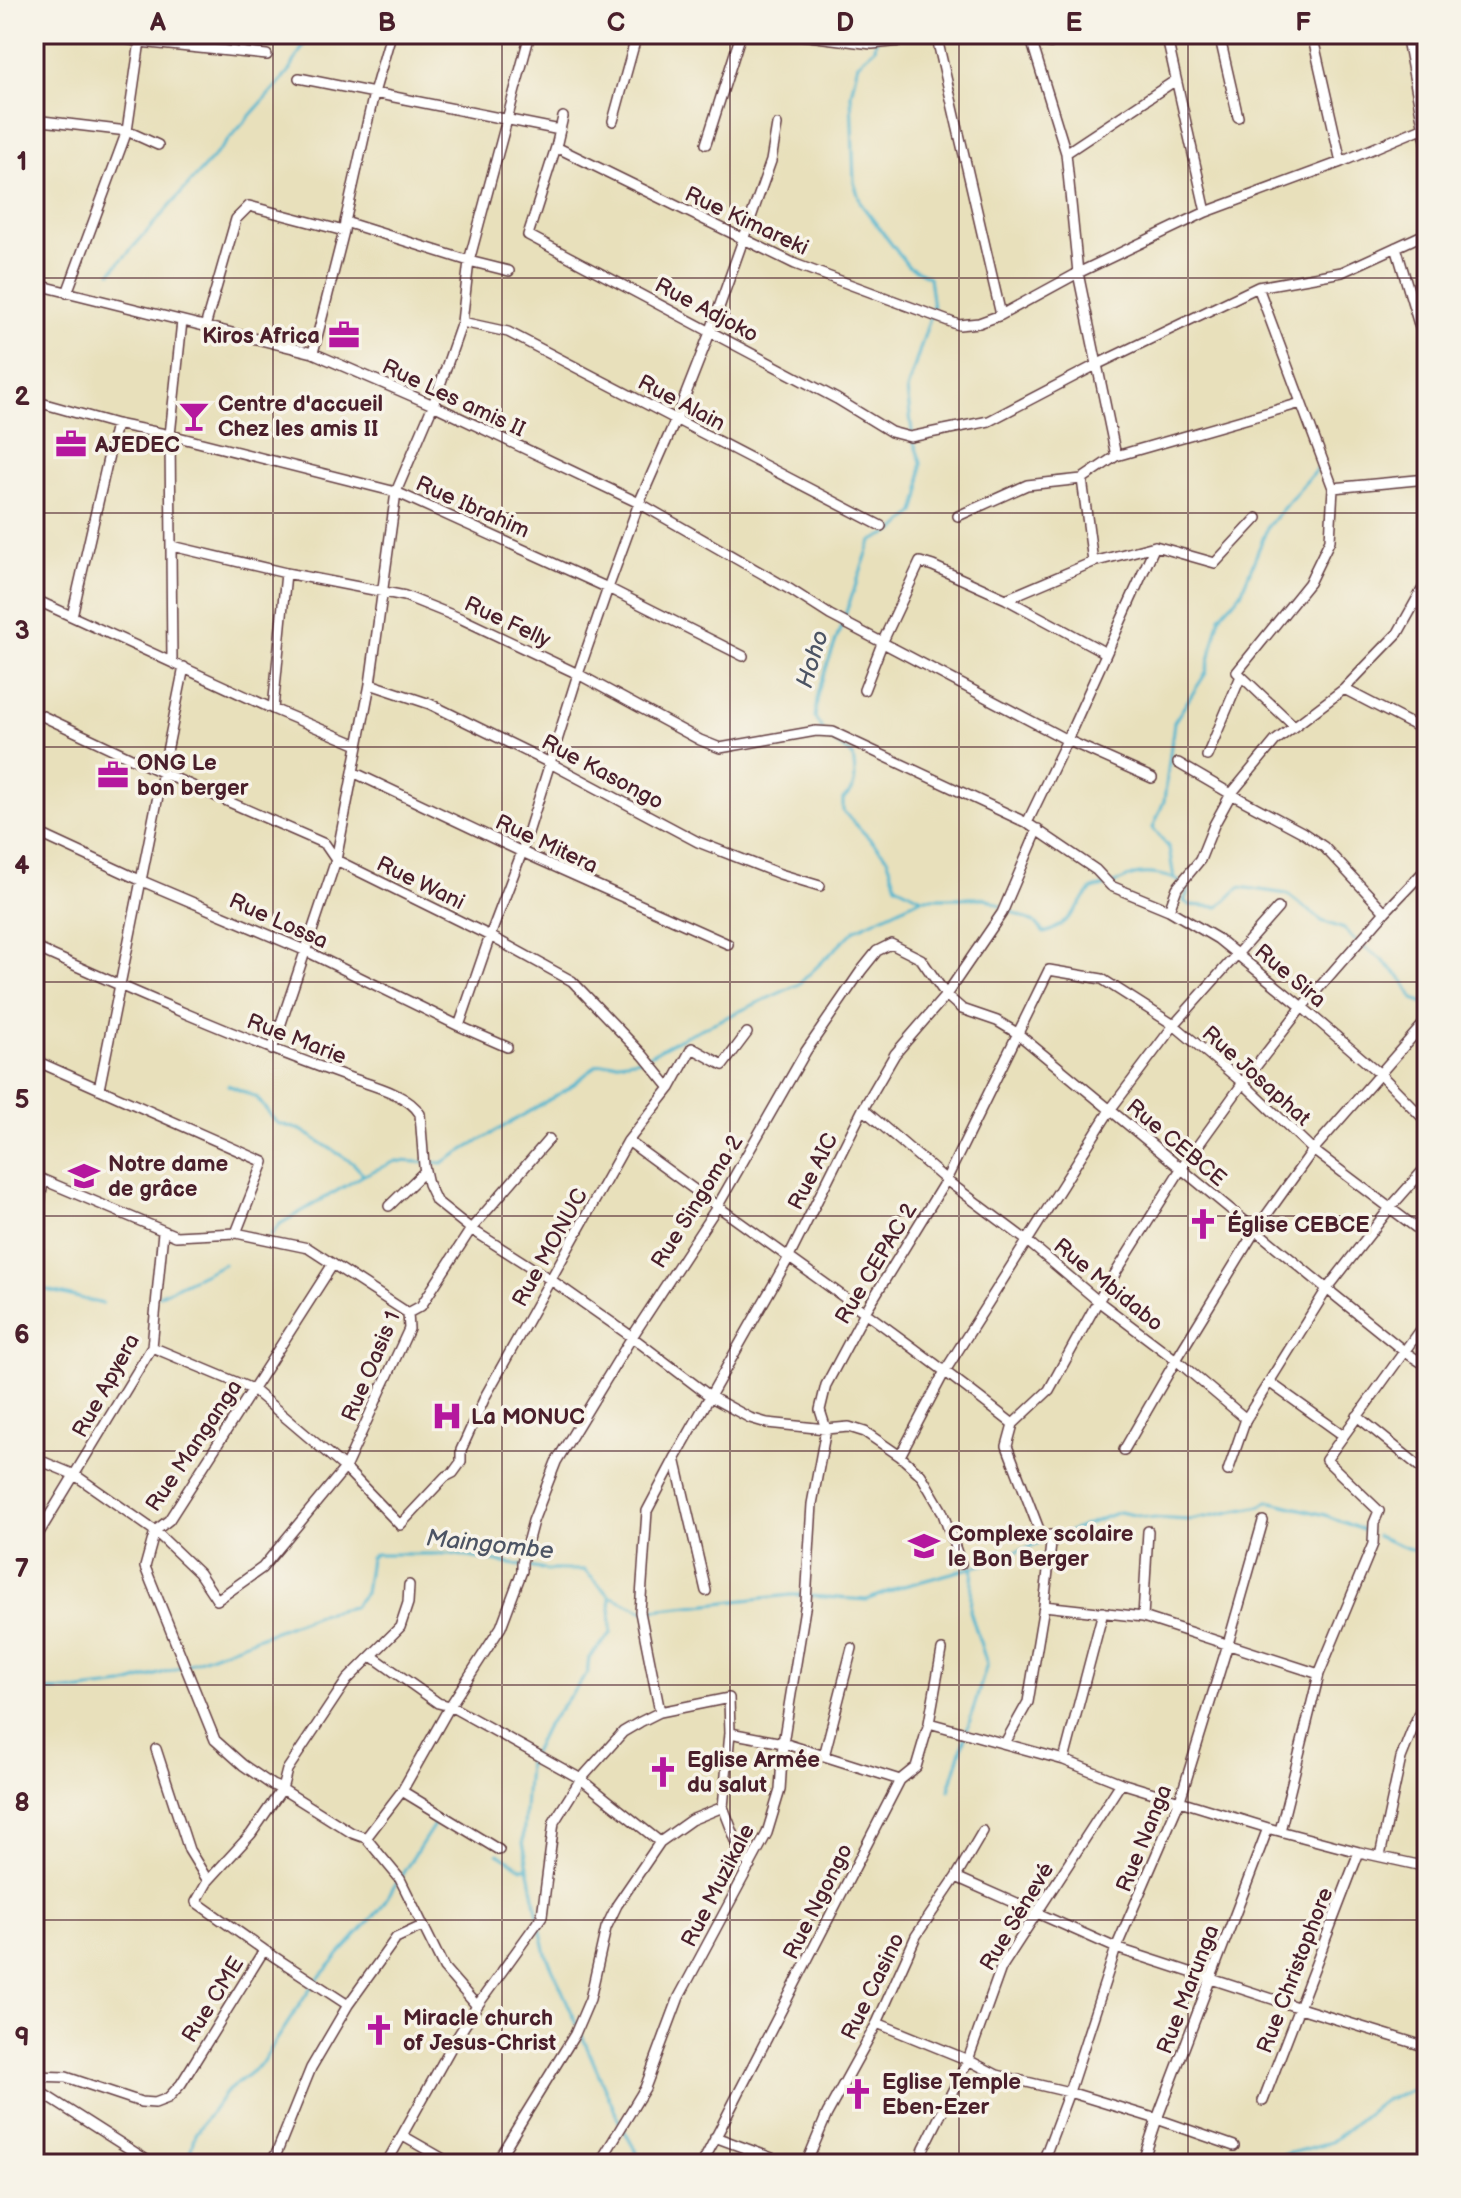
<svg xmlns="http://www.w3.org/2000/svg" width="1461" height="2198" viewBox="0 0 1461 2198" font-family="'Balsamiq Sans',sans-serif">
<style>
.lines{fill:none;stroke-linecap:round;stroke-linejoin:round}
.stream{stroke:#50b5cf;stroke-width:3}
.street-casing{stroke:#623c41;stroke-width:12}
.street{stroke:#fff;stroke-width:9}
.grid{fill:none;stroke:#4a1f2b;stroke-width:2;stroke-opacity:0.55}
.labels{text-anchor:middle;stroke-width:7;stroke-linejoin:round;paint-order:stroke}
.street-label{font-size:22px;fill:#4a1f2b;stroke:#f7f3e8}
.poi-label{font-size:22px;font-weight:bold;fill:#4a1f2b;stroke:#f7f3e8;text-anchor:start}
.water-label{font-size:24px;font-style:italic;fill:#4c5464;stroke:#f7f3e8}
.neatline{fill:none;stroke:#4a1f2b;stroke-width:3}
.grid-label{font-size:26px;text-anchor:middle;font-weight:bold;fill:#4a1f2b}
</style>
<rect width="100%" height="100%" fill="#f7f3e8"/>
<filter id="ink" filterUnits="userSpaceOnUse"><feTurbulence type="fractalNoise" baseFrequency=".0125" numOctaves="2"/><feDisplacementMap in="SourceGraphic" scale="16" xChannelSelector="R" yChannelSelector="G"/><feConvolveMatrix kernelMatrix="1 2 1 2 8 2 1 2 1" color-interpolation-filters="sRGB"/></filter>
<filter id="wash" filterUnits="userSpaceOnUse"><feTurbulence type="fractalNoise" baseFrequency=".006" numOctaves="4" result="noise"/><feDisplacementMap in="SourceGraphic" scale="32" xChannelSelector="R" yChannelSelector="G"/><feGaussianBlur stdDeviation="1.8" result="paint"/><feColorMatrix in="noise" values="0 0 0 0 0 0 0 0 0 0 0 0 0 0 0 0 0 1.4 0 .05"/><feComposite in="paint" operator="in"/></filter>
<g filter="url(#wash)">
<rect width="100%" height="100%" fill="#e8e0bb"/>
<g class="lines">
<!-- stream -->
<path class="stream" d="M111 272 288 73 310 34
M823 730 815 718 818 691 871 542 897 529 915 512 920 494 921 462 913 440 907 390 933 308 929 277 908 266 861 204 854 182 851 94 858 63 875 48 877 34
M828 736 831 740 853 756C855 773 859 788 843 799V811L887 857 896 885 922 898H986L1001 906
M1174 878 1169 848 1153 828 1164 801 1174 722 1206 673 1220 616 1241 593 1268 526 1322 463
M1112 884C1120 882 1125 879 1131 876 1147 871 1181 875 1188 891L1184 901 1190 905 1219 907 1240 887 1287 894 1322 921 1344 929 1358 943 1381 959 1403 980 1414 999 1427 1004
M1007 909 1037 924 1044 933C1065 928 1079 905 1092 889L1105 886
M648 1056 679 1039 799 984 856 929 922 898
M228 1085 256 1097 277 1123 301 1130 353 1163 364 1175
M271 1235 280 1224 364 1175 396 1161 442 1163 569 1088 597 1065 641 1059
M35 1287 103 1304
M159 1295 224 1264
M1377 1536 1427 1556
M810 1596 867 1600 900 1587 985 1564 1119 1512 1149 1518 1190 1520 1261 1506 1268 1501 1325 1515 1370 1533
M34 1691 81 1690 123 1685 175 1669 322 1613 353 1607 365 1593 370 1558 375 1554H451L546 1570H584L610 1596 644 1611 791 1595H802
M967 1730 987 1664 970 1611 973 1567
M949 1790 965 1737
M498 1853 522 1868H528
M401 1876 437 1820H443
M538 1916 523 1842 528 1763 545 1728 587 1674 589 1658 611 1634 610 1596
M539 1923 546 1954 577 2024
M580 2031 620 2123
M624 2130 643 2164
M187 2164 195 2134 225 2093 261 2064 314 1983 380 1909 397 1882
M1250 2164 1331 2142 1384 2100 1427 2085"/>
</g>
</g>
<g filter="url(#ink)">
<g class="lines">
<defs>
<path id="street" d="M104 34 140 42 267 55
M793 34 872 44 970 34
M936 34 1001 315
M1022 34 1050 43 1065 34
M1166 34 1206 212
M1219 34 1238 117
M1312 34 1341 162
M1406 34 1427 146
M299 78 560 130
M563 117 556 147 528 235 837 399 891 432 910 437 989 421 1098 364 1258 287 1342 272 1427 233
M34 120 127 131 158 145
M613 121 637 34
M706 144 741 34
M556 147 795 264 959 325 979 323 1001 315 1078 273 1206 212 1341 162 1427 126
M1066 153 1176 80
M345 222 469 261 509 271
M1396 247 1420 328 1427 325
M34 284 313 353 433 405 639 503 791 590 830 615 1067 740 1152 778
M1258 287 1333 488 1330 540 1309 583 1237 672 1294 726
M67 293 127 131 141 34
M462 322 508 332 881 526
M205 327 236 219 249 206 344 231
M313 353 344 231 345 222 374 93 391 34
M34 401 116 424 170 435 396 492 608 588 743 656
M1116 456 1301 403
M1082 479 1093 562
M1333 488 1427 479
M958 516 1027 485 1082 479 1116 456 1078 273 1066 153 1030 36
M172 546 286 573 405 596 462 619 578 674 700 740 720 748 816 731 833 732 1027 823 1096 870 1111 886 1169 910 1218 939 1302 1007 1380 1074 1427 1122
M34 599 273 709 358 745
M1006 599 1093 562 1155 546 1215 563 1257 518
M72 616 116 424
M172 661 170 435 182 321
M370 684 430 704 550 763 698 842 780 874 820 886
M1344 689 1427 732
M864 690 883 641 920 562 933 566 1006 599 1106 653
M273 709 286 573
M34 712 163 773 325 844 336 860 490 936 572 981 643 1055 670 1088
M1207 756 1241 676
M1178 763 1231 794 1302 832 1324 847 1385 912
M353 772 522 852 728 944
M1027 823 1067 740 1155 546
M34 831 142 881 304 950 459 1026 507 1047
M1169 910 1177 888 1200 860 1214 825 1231 794 1275 741 1344 689 1398 633 1427 581
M34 947C136 993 239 1038 345 1076 366 1084 408 1093 420 1114L424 1166 428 1184 436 1201 471 1229 551 1280 632 1337 711 1397 750 1418 767 1423 826 1429 849 1427 865 1432 900 1456 921 1475 942 1511 961 1564
M459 1026 490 936 522 852 578 674 608 588 639 503 676 419 711 330 743 240 771 161 777 125
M272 1050 336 860 370 684 396 492 433 405 462 322 469 261 530 34
M34 1060 264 1162 236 1233
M99 1089 184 667
M863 1109 946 1180 1026 1240 1098 1301 1176 1360 1246 1419
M628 1141C756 1236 888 1325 1013 1424
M34 1176 176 1236 236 1233 308 1248 408 1313
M389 1206 425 1171
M34 1249 43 1180
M333 1264 169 1520 155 1531 145 1567 215 1740 243 1765 272 1785 282 1789 352 1833 366 1838 402 1791 450 1706 501 1627 522 1571V1562L533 1521 556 1462 632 1337 717 1207 806 1051 861 971 877 951 891 944 921 959 946 995 962 1009 997 1021 1017 1033 1327 1289 1405 1352 1427 1366
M152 1347 252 1389 345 1468 400 1525 445 1477 453 1473 461 1462V1450L486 1395 628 1141 670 1088 692 1048 723 1065 747 1033
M1269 1382 1343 1435
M1357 1416 1425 1471
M1013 1424 1049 1390 1098 1301 1181 1169 1243 1083 1302 1007 1385 912 1427 868
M1013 1424 1007 1446 1040 1532
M1124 1450 1176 1360 1255 1231 1313 1150 1427 1020
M900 1456 945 1371 1110 1110 1174 1025 1278 908
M34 1458 75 1475 155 1531 199 1573 217 1600 262 1568 345 1468 409 1329 408 1313 421 1306 471 1229 549 1139
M675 1458 706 1591
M1228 1471 1246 1419 1327 1289 1390 1208 1427 1166
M34 1541 152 1347 163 1232
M1044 1606 1143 1617 1319 1674
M1143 1617 1148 1531
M372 1656 438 1703 450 1706 581 1779 660 1842
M660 1712 640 1612 647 1511 675 1458 788 1259 863 1109 895 1054 946 995 1002 913 1038 829
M929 1723 1064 1760 1121 1783 1268 1828 1359 1852 1427 1867
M730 1733 783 1743 900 1780
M1005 1743 1028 1702 1044 1606 1051 1544 1050 1535
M156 1749 189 1850 208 1881
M824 1756 852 1648
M1064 1760 1103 1612
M402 1791 499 1850
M1280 1831 1319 1674 1373 1544 1374 1523 1379 1511 1326 1460 1427 1320
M366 1838 400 1879 444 1968 477 2006
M1380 1856 1401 1758 1427 1693
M956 1877 1116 1948 1300 2008 1427 2047
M348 2005 264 1950 196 1902 208 1881 251 1834 282 1789 287 1770 347 1680 400 1627 408 1603 409 1585
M877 2023 968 2060 997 2075 1069 2092 1157 2119 1234 2146
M34 2076 66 2077 141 2102 155 2103 168 2098 181 2084 264 1950
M34 2088 153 2164
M1263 2101 1359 1852
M403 2136 452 2164
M715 2137 788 2164
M270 2164 277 2152 311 2068 348 2005 396 1938 422 1926
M386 2164 453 2044 477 2006 542 1916 554 1822 581 1779 623 1732 640 1722 660 1712 729 1698 730 1733 723 1807 742 1856 750 1866
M495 2164 575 2034 590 1999 606 1928 617 1905 660 1842 691 1820 723 1807
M599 2164 645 2088 679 1997 767 1833 780 1790 783 1743 806 1602 812 1504 826 1429 820 1410 826 1385 865 1312 946 1180 1049 970 1102 979 1174 1025 1243 1083 1313 1150 1427 1236
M702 2164 900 1780 916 1767 929 1723 942 1650
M806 2164 827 2114 877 2023 916 1936 956 1877 983 1831
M920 2164 924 2148 968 2060 1001 1968 1121 1783
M1042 2164 1069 2092 1116 1948 1180 1800 1228 1644 1263 1521
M1142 2164 1157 2119 1268 1828"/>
</defs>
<!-- street casing -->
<use href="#street" class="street-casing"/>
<!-- street -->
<use href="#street" class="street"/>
</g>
</g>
<!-- grid -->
<path class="grid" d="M273 34V2164M502 34V2164M730 34V2164M959 34V2164M1188 34V2164M34 278H1427M34 513H1427M34 747H1427M34 982H1427M34 1216H1427M34 1451H1427M34 1685H1427M34 1920H1427"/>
<!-- icons -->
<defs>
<symbol id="office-bare" viewBox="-9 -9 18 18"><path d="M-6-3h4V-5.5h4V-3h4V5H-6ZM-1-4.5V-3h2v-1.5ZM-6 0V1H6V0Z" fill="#b5179e" stroke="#f7f3e8" stroke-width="2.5" paint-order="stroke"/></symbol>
<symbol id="bar-bare" viewBox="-9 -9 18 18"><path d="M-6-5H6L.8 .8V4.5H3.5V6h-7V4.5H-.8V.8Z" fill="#b5179e" stroke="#f7f3e8" stroke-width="2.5" paint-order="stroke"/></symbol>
<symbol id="school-bare" viewBox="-9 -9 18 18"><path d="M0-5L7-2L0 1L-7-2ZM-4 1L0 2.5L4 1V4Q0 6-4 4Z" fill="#b5179e" stroke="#f7f3e8" stroke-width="2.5" paint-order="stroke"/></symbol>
<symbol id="church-bare" viewBox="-9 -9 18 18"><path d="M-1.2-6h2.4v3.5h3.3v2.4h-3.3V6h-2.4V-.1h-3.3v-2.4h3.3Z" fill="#b5179e" stroke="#f7f3e8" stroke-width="2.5" paint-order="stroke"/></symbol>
<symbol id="hospital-bare" viewBox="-9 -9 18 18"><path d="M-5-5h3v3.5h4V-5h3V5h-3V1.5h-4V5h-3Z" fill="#b5179e" stroke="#f7f3e8" stroke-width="2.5" paint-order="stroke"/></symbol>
</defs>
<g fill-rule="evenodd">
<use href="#office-bare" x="322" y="313" width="44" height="44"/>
<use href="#bar-bare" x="172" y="394" width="44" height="44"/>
<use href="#office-bare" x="49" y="422" width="44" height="44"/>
<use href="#office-bare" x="91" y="753" width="44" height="44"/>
<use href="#school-bare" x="62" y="1154" width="44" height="44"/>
<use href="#church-bare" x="1181" y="1202" width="44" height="44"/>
<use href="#hospital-bare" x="425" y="1394" width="44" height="44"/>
<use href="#school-bare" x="902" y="1524" width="44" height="44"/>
<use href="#church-bare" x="641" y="1750" width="44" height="44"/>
<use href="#church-bare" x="357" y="2008" width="44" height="44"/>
<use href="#church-bare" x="836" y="2072" width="44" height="44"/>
</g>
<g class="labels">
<!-- street labels -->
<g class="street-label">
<text transform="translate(747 220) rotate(25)" y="8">Rue Kimareki</text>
<text transform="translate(707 309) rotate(28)" y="8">Rue Adjoko</text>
<text transform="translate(454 397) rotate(25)" y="8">Rue Les amis II</text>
<text transform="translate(682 402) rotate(28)" y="8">Rue Alain</text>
<text transform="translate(473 506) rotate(24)" y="8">Rue Ibrahim</text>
<text transform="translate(508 621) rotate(25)" y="8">Rue Felly</text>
<text transform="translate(603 771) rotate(28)" y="8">Rue Kasongo</text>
<text transform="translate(547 843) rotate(25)" y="8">Rue Mitera</text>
<text transform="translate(421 882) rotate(26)" y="8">Rue Wani</text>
<text transform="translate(279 920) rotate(24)" y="8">Rue Lossa</text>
<text transform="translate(1291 975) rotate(40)" y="8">Rue Sira</text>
<text transform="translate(297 1038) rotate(21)" y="8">Rue Marie</text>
<text transform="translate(1257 1075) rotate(42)" y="8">Rue Josaphat</text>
<text transform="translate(1177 1142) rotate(40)" y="8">Rue CEBCE</text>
<text transform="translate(812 1171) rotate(-63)" y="8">Rue AIC</text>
<text transform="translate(696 1201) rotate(-58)" y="8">Rue Singoma 2</text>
<text transform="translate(549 1247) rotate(-61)" y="8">Rue MONUC</text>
<text transform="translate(875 1263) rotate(-59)" y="8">Rue CEPAC 2</text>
<text transform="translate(1109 1284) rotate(39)" y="8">Rue Mbidabo</text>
<text transform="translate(370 1366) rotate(-67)" y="8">Rue Oasis 1</text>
<text transform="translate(105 1385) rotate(-61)" y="8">Rue Apyera</text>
<text transform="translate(193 1445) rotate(-56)" y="8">Rue Manganga</text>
<text transform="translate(1143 1838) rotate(-68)" y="8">Rue Nanga</text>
<text transform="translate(717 1885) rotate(-63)" y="8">Rue Muzikale</text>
<text transform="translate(817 1901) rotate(-63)" y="8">Rue Ngongo</text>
<text transform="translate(1016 1916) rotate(-59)" y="8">Rue Sénevé</text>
<text transform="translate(1294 1970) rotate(-69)" y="8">Rue Christophore</text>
<text transform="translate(872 1986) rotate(-64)" y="8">Rue Casino</text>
<text transform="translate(1187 1989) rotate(-69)" y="8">Rue Marunga</text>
<text transform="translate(212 1999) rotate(-58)" y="8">Rue CME</text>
</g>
<!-- poi labels -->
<g class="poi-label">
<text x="320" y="343" text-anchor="end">Kiros Africa</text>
<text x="218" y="411">Centre d'accueil<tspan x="218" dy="25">Chez les amis II</tspan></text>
<text x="95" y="452">AJEDEC</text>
<text x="137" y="770">ONG Le<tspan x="137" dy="25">bon berger</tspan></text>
<text x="108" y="1171">Notre dame<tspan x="108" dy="25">de grâce</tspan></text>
<text x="1227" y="1232">Église CEBCE</text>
<text x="471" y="1424">La MONUC</text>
<text x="948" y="1541">Complexe scolaire<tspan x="948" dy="25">le Bon Berger</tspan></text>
<text x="687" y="1767">Eglise Armée<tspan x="687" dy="25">du salut</tspan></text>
<text x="403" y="2025">Miracle church<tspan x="403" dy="25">of Jesus-Christ</tspan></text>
<text x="882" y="2089">Eglise Temple<tspan x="882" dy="25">Eben-Ezer</tspan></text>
</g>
<!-- water labels -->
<g class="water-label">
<text transform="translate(812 659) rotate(-73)" y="8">Hoho</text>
<text transform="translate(490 1544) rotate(6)" y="8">Maingombe</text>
</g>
</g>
<!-- margin -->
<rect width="1461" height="2198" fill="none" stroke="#f7f3e8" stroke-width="88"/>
<rect x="44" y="44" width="1373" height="2110" class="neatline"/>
<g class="grid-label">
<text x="158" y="31">A</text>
<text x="387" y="31">B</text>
<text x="616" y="31">C</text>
<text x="845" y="31">D</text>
<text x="1074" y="31">E</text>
<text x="1303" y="31">F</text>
<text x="22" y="170">1</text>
<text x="22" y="405">2</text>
<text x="22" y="639">3</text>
<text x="22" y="874">4</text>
<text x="22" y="1108">5</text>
<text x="22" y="1343">6</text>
<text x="22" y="1577">7</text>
<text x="22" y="1811">8</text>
<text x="22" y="2046">9</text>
</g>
</svg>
